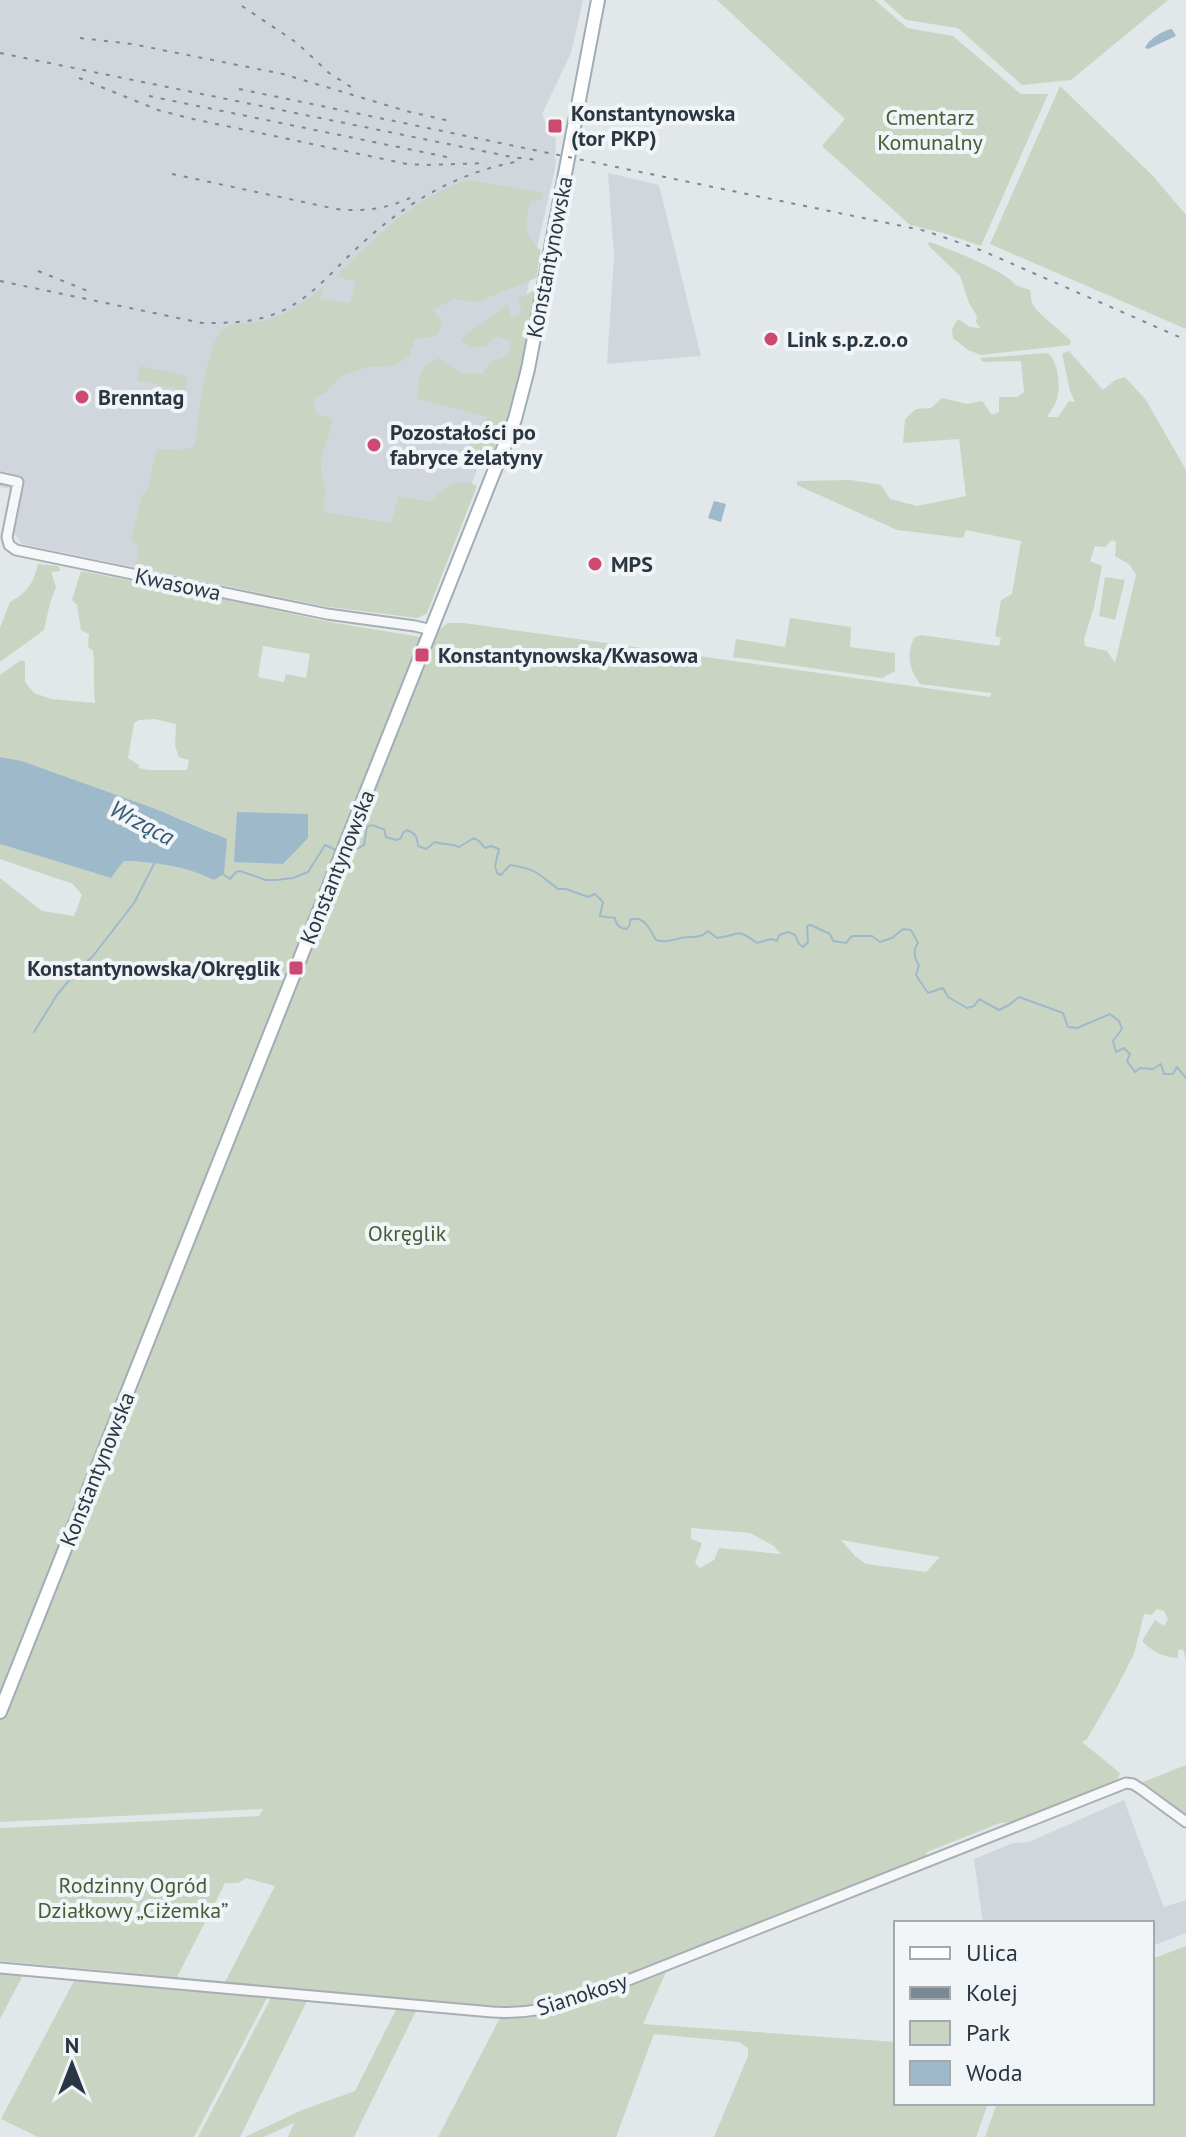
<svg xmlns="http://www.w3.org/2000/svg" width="1186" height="2137" viewBox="0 0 1186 2137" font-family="'PT Sans',sans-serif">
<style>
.built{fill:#d0d6dc}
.green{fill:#cad4c3;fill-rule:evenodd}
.water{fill:#9ebaca}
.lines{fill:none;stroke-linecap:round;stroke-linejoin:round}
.stream{stroke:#9ebaca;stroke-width:2}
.minor-casing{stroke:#a7afb4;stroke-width:13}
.major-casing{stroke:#a1adb6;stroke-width:16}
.minor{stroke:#f5f7f9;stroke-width:9}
.major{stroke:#fff;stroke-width:12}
.rail{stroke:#7b8994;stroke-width:2;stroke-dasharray:4 8;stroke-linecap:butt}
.poi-dot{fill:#ce4972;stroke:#f2f5f8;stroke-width:3}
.labels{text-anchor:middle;stroke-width:8;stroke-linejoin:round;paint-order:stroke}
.poi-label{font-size:22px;font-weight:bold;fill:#2a3742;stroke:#f2f5f8;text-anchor:start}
.park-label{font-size:22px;fill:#455e37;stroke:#f2f5f8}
.street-label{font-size:22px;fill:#2a3742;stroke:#f2f5f8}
.water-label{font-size:24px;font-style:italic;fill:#345c76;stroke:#f2f5f8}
</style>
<rect width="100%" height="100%" fill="#e2e7ea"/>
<!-- built -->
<path class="built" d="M0 0H583L571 53 542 114 551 136 556 138 555 157 556 164 506 385 427 613 418 618 323 606 22 544 12 531 19 491 0 487Z
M608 173 659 185 701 356 607 364 614 256Z
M1124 1800 1164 1907 1186 1900V1933L1152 1946V1923H983L974 1859 1013 1843 1029 1842Z"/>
<!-- green -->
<path class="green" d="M717 0H875L907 28 953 36 1021 94H1048L981 246 943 233 910 225 822 146 845 119Z
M883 0H1168L1071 80 1022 85 958 28 906 20Z
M1060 86 1153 176 1186 215V329L990 244Z
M469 180 543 193 542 199 531 203C522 226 525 234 541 251L536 278 477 302 453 299 433 310 442 322 437 336 415 339 409 356 394 366 367 367 339 377 327 392 313 399 316 413 333 420 321 459V473L326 488 323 512 391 523 399 496 431 502C442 487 460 476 477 486L427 613 418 618 323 606 136 567 138 547 131 539 142 496 148 487 157 449 183 450 195 446C199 421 205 341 225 328 235 321 255 324 267 320 289 314 307 299 325 286L320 299 350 303 356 282 336 276C375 239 415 195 469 180Z
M930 242C947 248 1008 272 1015 285L1030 290C1031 294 1031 299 1032 303 1036 313 1062 331 1071 341L1070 345 981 355 968 350 953 338 952 329 958 319 970 327 980 328 976 322 977 316 969 303 960 276 929 246 928 243Z
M537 289C524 348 517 414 485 465L468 462 464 452 488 417 417 399C420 378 417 368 439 358L462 374H483L490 362 509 356 510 341 497 336 485 347H470L460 339 508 304 511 317 522 313 518 299Z
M1069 351 1103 390 1115 380 1125 377 1146 400 1186 470V1660L1183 1649 1178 1650V1658C1162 1657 1154 1652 1142 1641L1155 1620 1164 1626 1168 1619 1164 1611 1157 1609 1151 1615 1144 1614 1134 1654 1116 1689 1087 1739 1082 1742 1120 1773 1117 1781 1015 1822 1000 1823 927 1852 924 1858 573 1997 528 2007 505 2008 417 2001 397 1997 374 1998 362 1994H339L224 1984 275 1886 246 1878 238 1883H225L177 1977 0 1961V1828L259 1816 263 1809 0 1822V878L42 911 74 916 82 895 73 884 0 859V844L111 878 124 861C155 862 186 865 214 880L227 840 212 832 156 809 22 761 0 757V675L21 660 25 662V682L34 693 51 699 95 703C93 685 95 669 93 651L88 647 89 634 81 630 77 605 72 600 81 571 138 582 156 584 329 622 433 639 440 629 448 623H464L990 697 991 693 920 684C909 669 906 655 914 638L921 635 999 646 1001 638 995 636 1001 600 1012 594 1021 541 966 530 963 538 897 530 797 485V481L851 480 881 485 890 499 917 506 966 496 959 439 903 443 905 419 916 409 931 408 942 398 967 404 982 401 992 415 999 412V397H1017L1024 392 1021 361 983 362 980 358 1048 353C1058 362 1061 385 1057 399 1055 405 1050 412 1047 417H1058L1069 401 1075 402 1070 391 1062 354ZM1112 540 1116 542 1115 556 1129 564 1136 575 1115 663 1107 651 1085 646 1084 639 1094 607 1102 566 1090 561 1095 546 1105 547ZM263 646 310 654 306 678 286 674 284 682 258 677ZM155 719 176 724 175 746 179 757 189 760 187 770H149L139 768V765L128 758 134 723 139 720ZM691 1528 750 1533 774 1546 781 1554 719 1548 714 1560 700 1568 695 1563 702 1543 691 1539ZM841 1540 939 1557V1558L926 1572 866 1564 855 1556Z
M140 366 188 376 185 391 137 380Z
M38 564 59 566 60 571 51 572 56 587 50 603 44 630 0 662V628L10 602C27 593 34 582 38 564Z
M1105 577 1125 580 1115 620 1099 616Z
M790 618 851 627 850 647 895 653V671L882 678 733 657 736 639 785 647Z
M1186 1765V1816L1143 1782Z
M1186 1946V2137H985L997 2103H1152V1959Z
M0 1972 23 1975 0 2019Z
M666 1972 643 2024 896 2042V2103H988L976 2137H714L748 2056V2048L739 2042 654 2034 616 2137H438L501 2016 536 2015 582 2005Z
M75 1979 268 1996 194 2137H38L1 2119Z
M272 1996 308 1999 240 2137H198Z
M397 2008 417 2009 354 2137H288L294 2123 264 2137H245L302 2110 355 2091Z"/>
<!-- water -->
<path class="water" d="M1172 29 1176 36 1148 49 1145 48C1148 40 1163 30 1172 29Z
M714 501 726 504 721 522 708 518Z
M0 757 22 761 156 809 227 839 224 874 214 880C186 866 156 862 124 861L111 878 0 844Z
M237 812 308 814V838L283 864 234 862Z"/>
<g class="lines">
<!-- stream -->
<path class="stream" d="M349 853 364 845 367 827C374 822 378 829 384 829L386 837 397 840 401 838 403 833 407 830C416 834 417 836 418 846L426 849 435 842C444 845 451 843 459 847L474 838 479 841 485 848 491 846 499 849 495 866 497 873 501 875 510 865C537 869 538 874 558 889H566L588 897 595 894 603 902 600 916 615 918C616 925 619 928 627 929L630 924V920C644 914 650 930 656 940 670 944 677 937 689 937 699 936 700 938 708 931L717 938C741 935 735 927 757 943L771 939 777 941 779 935 788 932 795 935 799 944 803 947 808 942 807 926 811 925 830 934 833 941 846 943 852 936H872L880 942 892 938 903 929 911 930 918 943C912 951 915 958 919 966L916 975 928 993 943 988 948 997 967 1008 974 1006 979 999 999 1010 1009 1005 1019 997 1063 1013 1068 1027 1077 1028 1110 1014 1119 1021 1122 1029 1113 1041 1116 1052 1124 1048 1130 1054 1127 1061 1135 1072 1140 1068 1153 1069 1161 1064 1164 1074H1173L1177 1067 1186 1078
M223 874 230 879 236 872 240 871 266 880H276L293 878 308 872 325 845 336 850
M34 1032 57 995 75 973 93 956 134 903 156 860"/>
<defs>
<path id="minor" d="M0 478 18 482 7 537 9 545 16 550 327 614 415 626 432 630
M0 1968 492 2012C524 2014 553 2009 583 1998L1126 1783 1133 1784 1141 1789 1186 1822"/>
<path id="major" d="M0 1712 515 419 528 369 598 0"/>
</defs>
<!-- minor casing -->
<use href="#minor" class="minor-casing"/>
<!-- major casing -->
<use href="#major" class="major-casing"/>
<!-- minor -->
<use href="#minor" class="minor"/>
<!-- major -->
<use href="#major" class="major"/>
<!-- rail -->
<path class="rail" d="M242 6 297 43 329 73 351 87
M80 38 132 44 283 74 406 111 450 121
M0 53 512 157 537 160
M79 78 158 110 193 119 407 164 427 165 487 163
M239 89 926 231 983 251 1186 340
M149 96 447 157
M172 174 336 209C364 212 385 209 410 198
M38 271 88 291
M0 281 202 323C225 323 247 323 269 316 308 303 328 275 356 249 401 206 453 174 515 162"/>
</g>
<!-- markers -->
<g class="poi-dot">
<rect x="547" y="118" width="16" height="16" rx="4"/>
<circle cx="771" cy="339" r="8"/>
<circle cx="82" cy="397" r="8"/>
<circle cx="374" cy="445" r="8"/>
<circle cx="595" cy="564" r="8"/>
<rect x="414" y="647" width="16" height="16" rx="4"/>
<rect x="288" y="960" width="16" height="16" rx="4"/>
</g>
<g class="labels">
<!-- poi labels -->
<g class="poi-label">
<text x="571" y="121">Konstantynowska<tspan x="571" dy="25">(tor PKP)</tspan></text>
<text x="787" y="347">Link s.p.z.o.o</text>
<text x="98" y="405">Brenntag</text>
<text x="390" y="440">Pozostałości po<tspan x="390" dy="25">fabryce żelatyny</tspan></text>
<text x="611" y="572">MPS</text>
<text x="438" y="663">Konstantynowska/Kwasowa</text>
<text x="280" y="976" text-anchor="end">Konstantynowska/Okręglik</text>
</g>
<!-- park labels -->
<g class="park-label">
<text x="930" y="125">Cmentarz<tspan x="930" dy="25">Komunalny</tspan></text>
<text x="407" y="1241">Okręglik</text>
<text x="133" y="1893">Rodzinny Ogród<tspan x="133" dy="25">Działkowy „Ciżemka”</tspan></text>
</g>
<!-- street labels -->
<g class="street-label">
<text transform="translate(549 257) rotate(-79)" y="8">Konstantynowska</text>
<text transform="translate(178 584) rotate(12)" y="8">Kwasowa</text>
<text transform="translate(337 867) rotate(-68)" y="8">Konstantynowska</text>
<text transform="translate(97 1469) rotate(-68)" y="8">Konstantynowska</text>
<text transform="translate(582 1994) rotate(-18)" y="8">Sianokosy</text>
</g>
<!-- water labels -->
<g class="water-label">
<text transform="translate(142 823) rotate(28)" y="8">Wrząca</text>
</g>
</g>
<!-- legend -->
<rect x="894" y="1921" width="260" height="184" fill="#f2f5f8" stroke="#a2a9af" stroke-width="2"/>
<rect x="910" y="1947" width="40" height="12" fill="#ffffff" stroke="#a2a9af" stroke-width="2"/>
<text x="966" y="1961" font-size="24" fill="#2a3742">Ulica</text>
<rect x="910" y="1987" width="40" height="12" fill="#7b8994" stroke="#a2a9af" stroke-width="2"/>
<text x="966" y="2001" font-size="24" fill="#2a3742">Kolej</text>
<rect x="910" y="2021" width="40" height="24" fill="#cad4c3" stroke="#a2a9af" stroke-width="2"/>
<text x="966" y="2041" font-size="24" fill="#2a3742">Park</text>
<rect x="910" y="2061" width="40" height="24" fill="#9ebaca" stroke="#a2a9af" stroke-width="2"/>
<text x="966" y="2081" font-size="24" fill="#2a3742">Woda</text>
<!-- north arrow -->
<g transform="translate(72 2065)" stroke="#f2f5f8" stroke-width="6" paint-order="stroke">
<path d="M0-6L14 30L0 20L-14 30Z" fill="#2a3742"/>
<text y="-12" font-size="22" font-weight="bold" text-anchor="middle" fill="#2a3742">N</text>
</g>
</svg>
